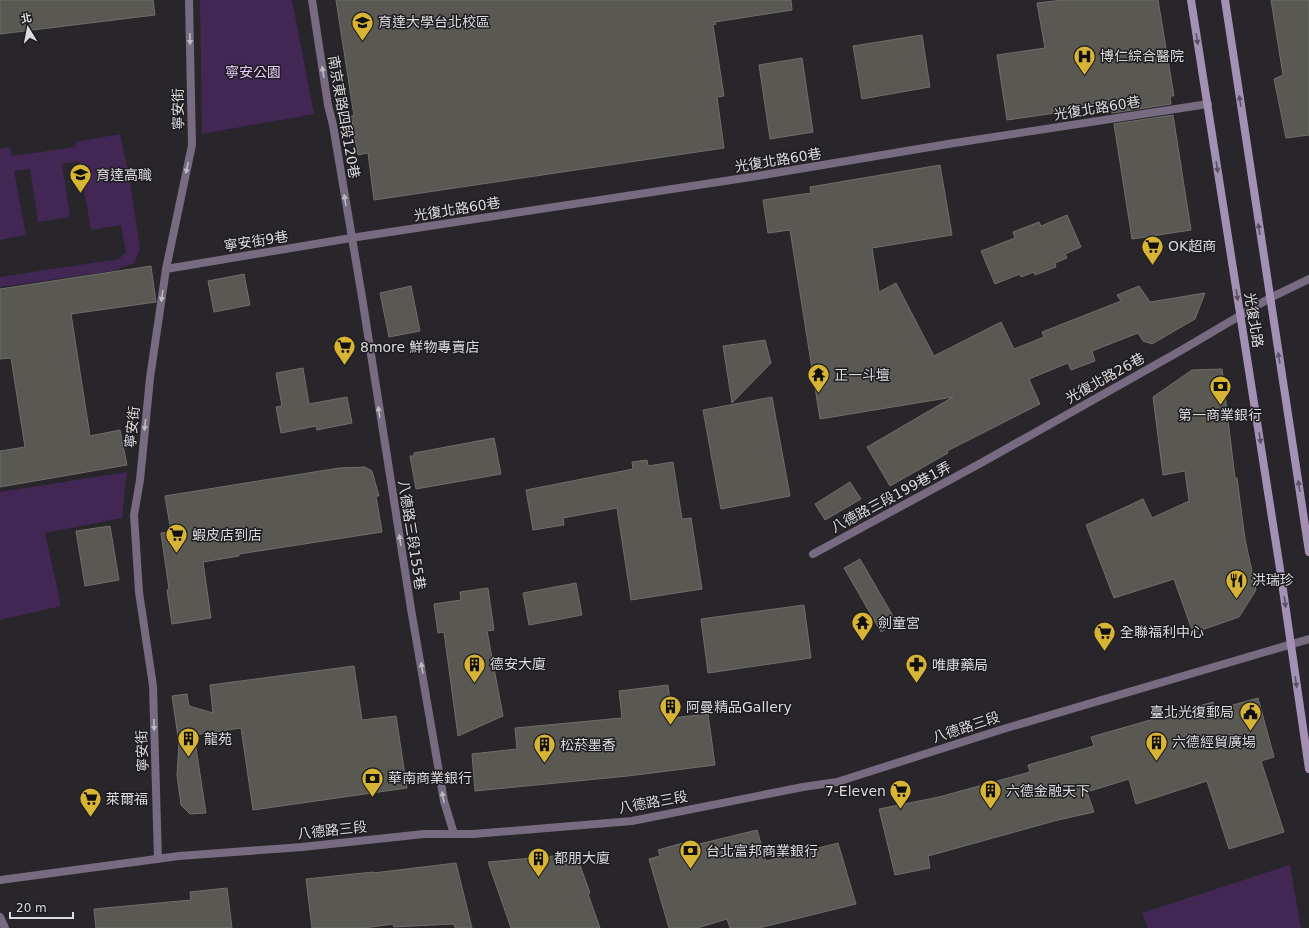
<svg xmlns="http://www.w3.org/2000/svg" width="1309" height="928" viewBox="0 0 1309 928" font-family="'DejaVu Sans','Noto Sans TC',sans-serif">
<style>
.green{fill:#422755}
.building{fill:#595853;stroke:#6f6e69}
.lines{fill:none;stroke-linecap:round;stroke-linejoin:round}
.minor{stroke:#776a81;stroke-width:8}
.tertiary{stroke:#776a81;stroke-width:8}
.secondary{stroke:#a590b5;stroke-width:8}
.oneway{fill:#bebac2}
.oneway2{fill:#5b5063}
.labels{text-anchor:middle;stroke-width:3;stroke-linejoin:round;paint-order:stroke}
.poi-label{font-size:14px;fill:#dddcde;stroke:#1e1c20;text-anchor:start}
.park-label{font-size:14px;fill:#e7ccfc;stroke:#1e1c20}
.street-label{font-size:14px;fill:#dddcde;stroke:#1e1c20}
</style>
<rect width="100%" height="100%" fill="#28262a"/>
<!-- green -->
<path class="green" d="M200 0H292L314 114 202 134Z
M120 134 129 175 140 249 134 263 113 271 0 287V277L119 259 126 252 121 225 91 230 79 161 62 164 70 217 38 222 30 169 14 171 26 235 0 240V149L10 147 12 156 76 147V142Z
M127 472 122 518 45 533 61 606 0 620V492Z
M1290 865 1301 928H1148L1142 913Z"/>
<!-- building -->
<path class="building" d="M0 0H153L155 15 0 34Z
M336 0H791L792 10 715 22 716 24 713 25 724 96 717 97 724 148 374 200 368 153 358 155 351 116H354Z
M1063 0H1158L1174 96H1170L1171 104 1112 113 1111 105 1007 120 997 55 1045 48 1037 3Z
M1271 0H1309V135L1286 138 1274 79 1283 75Z
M922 35 930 87 862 99 853 46Z
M802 58 813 132 770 139 759 65Z
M1173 115 1191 230 1132 239 1114 124Z
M940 165 952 235 872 248 879 292 896 283 934 356 1001 322 1014 349 1044 337 1042 332 1121 301 1117 295 1139 286 1150 302 1205 293 1195 319 1152 344 1143 341 1138 333 1092 351 1095 361 1071 370 1068 363 1029 379 1040 404 947 451 948 453 890 486 867 447 953 397 820 419 790 230 768 233 763 200 811 193 810 187Z
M1067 215 1081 247 1065 254 1067 258 1055 263 1056 267 1035 275 1034 272 1021 277 1020 274 995 284 981 251 1015 238 1013 232 1039 222 1041 226Z
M151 266 156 302 71 314 90 436 120 430 127 465 0 487V451L25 447 11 358 0 359V289Z
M244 274 250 305 214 312 208 281Z
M411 286 420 331 389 337 380 293Z
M765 340 771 363 732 403 723 346Z
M303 368 309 404 347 397 352 423 317 430 316 426 281 433 276 407 282 406 276 373Z
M1222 369 1235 478H1237L1245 539 1256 590 1239 617 1193 633 1174 579 1114 598 1086 525 1143 499 1152 518 1189 501 1185 471 1163 475 1153 397 1192 370Z
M772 397 790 496 721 509 703 410Z
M494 438 501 474 416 489 410 456H414V453Z
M647 460 648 466 673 462 682 519 691 518 702 589 631 600 617 508 563 518 564 525 533 530 526 490 633 469 632 462Z
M365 467 372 471 379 496H376L382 532 239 554V556L203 562 211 618 172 624 167 590 169 589 161 533 171 532 165 496 339 468Z
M850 482 861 499 825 520 815 504Z
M110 526 119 580 85 586 76 531Z
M860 559 897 623 881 632 844 568Z
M576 583 582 615 529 625 523 593Z
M488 588 494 630 487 631 503 716 458 736 444 632 438 633 434 604 461 600 460 592Z
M804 605 811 658 708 673 701 619Z
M354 666 362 720 396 716 407 788 253 810 241 728 194 735 206 813 190 814 181 805 177 775 179 743 172 696 187 694 189 706 213 713 210 685Z
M668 685 672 718 708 714 715 765 628 776 475 791 472 754 517 749 515 728 622 718 619 691Z
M1258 698 1274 757 1261 761 1284 832 1229 849 1207 781 1136 804 1129 779 1087 792 1094 812 1058 820 928 856 930 868 895 875 879 809 939 797 1030 772 1028 765 1094 746 1091 737 1213 702 1215 710Z
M757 830 766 861 838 843 856 904 759 928H730L727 919 697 928H669L649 859 660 856 658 850 690 841 691 846Z
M576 854 590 893 588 894 600 928H511L488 862Z
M456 863 472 928H455L454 924 394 927 393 924 364 928H312L306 879 373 872V873Z
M227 888 232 928H96L94 909 191 900 190 892Z"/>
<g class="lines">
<!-- minor -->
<path class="minor" d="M312 0 328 105 333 125 362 297 411 609 444 801 454 834
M166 269 351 238 751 177 948 144 1208 104
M813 554 981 463 1180 351 1270 298 1309 279
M158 859 153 686 139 592 134 515 140 480 150 378 166 269 192 145 189 0
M0 917 5 928"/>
<!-- tertiary -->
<path class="tertiary" d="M0 880 179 856 302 847 424 834H473L632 821 803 787 837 782 1000 730 1309 639"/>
<!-- secondary -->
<path class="secondary" d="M1191 0 1280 569 1309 769
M1225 0 1309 552"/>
</g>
<!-- one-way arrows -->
<defs><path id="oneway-solid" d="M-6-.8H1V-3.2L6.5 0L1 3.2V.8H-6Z"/></defs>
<g class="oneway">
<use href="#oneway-solid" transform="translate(190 39) rotate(89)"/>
<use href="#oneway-solid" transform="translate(323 72) rotate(-99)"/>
<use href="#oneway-solid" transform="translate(187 168) rotate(102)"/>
<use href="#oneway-solid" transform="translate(345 200) rotate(-99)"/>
<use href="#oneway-solid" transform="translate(162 296) rotate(98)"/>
<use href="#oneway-solid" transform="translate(379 412) rotate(-99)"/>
<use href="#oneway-solid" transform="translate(145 425) rotate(96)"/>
<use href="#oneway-solid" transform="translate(400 540) rotate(-99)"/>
<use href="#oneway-solid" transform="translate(422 668) rotate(-100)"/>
<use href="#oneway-solid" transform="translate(154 725) rotate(88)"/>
<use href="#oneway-solid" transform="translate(443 797) rotate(-101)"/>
</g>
<g class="oneway2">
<use href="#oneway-solid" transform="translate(1197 39) rotate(81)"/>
<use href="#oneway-solid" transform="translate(1240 101) rotate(-99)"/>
<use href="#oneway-solid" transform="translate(1217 167) rotate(81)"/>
<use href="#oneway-solid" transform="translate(1259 229) rotate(-99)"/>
<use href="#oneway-solid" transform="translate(1237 295) rotate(81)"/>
<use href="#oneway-solid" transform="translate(1279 358) rotate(-99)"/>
<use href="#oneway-solid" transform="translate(1260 438) rotate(81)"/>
<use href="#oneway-solid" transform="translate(1299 486) rotate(-99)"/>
<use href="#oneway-solid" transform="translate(1285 602) rotate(82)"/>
<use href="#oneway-solid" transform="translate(1296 682) rotate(82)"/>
</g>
<!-- icons -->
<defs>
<symbol id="university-pin" viewBox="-11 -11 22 30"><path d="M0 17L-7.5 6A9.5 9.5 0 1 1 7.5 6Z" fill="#d8b434" stroke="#1e1c20"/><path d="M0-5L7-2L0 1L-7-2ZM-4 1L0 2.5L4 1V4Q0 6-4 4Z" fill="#111"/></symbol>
<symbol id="hospital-pin" viewBox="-11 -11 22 30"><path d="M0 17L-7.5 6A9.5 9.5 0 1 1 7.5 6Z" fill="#d8b434" stroke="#1e1c20"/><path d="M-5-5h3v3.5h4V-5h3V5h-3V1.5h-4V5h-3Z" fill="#111"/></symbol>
<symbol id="school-pin" viewBox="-11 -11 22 30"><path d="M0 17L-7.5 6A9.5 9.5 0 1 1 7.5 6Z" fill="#d8b434" stroke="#1e1c20"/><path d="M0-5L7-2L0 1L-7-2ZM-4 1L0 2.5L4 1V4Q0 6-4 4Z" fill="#111"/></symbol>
<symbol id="supermarket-pin" viewBox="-11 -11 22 30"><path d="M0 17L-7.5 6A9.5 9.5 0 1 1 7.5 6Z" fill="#d8b434" stroke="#1e1c20"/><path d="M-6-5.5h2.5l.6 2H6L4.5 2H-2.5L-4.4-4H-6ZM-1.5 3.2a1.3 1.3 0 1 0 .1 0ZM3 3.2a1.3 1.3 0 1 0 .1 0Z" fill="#111"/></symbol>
<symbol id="temple-pin" viewBox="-11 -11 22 30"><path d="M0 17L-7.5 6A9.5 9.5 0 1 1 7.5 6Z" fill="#d8b434" stroke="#1e1c20"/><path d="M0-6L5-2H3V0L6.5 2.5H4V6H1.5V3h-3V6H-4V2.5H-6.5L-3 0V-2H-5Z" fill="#111"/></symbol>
<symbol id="bank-pin" viewBox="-11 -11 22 30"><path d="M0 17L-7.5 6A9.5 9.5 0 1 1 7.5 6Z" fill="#d8b434" stroke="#1e1c20"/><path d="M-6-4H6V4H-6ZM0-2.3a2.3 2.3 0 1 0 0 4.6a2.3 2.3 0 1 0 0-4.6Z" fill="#111"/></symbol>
<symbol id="restaurant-pin" viewBox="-11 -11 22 30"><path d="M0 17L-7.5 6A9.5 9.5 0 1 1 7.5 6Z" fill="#d8b434" stroke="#1e1c20"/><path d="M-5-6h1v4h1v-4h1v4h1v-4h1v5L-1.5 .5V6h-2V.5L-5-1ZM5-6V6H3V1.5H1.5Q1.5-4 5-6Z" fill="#111"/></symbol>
<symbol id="building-pin" viewBox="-11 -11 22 30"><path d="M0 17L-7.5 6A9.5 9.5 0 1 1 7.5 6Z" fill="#d8b434" stroke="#1e1c20"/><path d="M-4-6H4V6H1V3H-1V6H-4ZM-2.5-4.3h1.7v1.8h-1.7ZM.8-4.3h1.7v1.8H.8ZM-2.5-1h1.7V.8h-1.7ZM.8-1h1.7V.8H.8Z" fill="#111"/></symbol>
<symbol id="pharmacy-pin" viewBox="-11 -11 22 30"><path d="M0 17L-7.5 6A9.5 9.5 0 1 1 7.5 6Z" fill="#d8b434" stroke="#1e1c20"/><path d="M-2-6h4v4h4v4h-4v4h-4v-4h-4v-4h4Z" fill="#111"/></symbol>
<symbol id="civic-pin" viewBox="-11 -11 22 30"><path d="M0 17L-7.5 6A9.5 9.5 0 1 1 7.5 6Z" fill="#d8b434" stroke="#1e1c20"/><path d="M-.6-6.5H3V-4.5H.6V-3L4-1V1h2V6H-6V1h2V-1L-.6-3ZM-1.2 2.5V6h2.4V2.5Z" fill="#111"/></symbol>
</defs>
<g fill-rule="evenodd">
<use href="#university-pin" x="350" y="10" width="25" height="34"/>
<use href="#hospital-pin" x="1072" y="44" width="25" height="34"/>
<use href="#school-pin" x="68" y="162" width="25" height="34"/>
<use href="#supermarket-pin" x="1140" y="234" width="25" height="34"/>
<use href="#supermarket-pin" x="332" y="334" width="25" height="34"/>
<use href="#temple-pin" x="806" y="362" width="25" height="34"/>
<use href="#bank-pin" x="1208" y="374" width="25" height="34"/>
<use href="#supermarket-pin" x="164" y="522" width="25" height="34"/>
<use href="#restaurant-pin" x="1224" y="568" width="25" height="34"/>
<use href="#temple-pin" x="850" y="610" width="25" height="34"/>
<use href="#supermarket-pin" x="1092" y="620" width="25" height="34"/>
<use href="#building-pin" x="462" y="652" width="25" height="34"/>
<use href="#pharmacy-pin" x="904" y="652" width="25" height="34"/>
<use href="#building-pin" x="658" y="694" width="25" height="34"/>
<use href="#civic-pin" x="1238" y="700" width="25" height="34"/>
<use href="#building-pin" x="176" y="726" width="25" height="34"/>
<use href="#building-pin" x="1144" y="730" width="25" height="34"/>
<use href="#building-pin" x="532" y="732" width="25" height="34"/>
<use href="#bank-pin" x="360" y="766" width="25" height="34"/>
<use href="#supermarket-pin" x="888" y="778" width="25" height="34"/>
<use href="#building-pin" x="978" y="778" width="25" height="34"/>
<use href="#supermarket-pin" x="78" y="786" width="25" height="34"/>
<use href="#bank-pin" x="678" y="838" width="25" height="34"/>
<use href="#building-pin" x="526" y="846" width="25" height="34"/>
</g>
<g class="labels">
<!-- poi labels -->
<g class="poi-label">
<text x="378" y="27">育達大學台北校區</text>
<text x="1100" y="61">博仁綜合醫院</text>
<text x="96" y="180">育達高職</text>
<text x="1168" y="251">OK超商</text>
<text x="360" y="352">8more 鮮物專賣店</text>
<text x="834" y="380">正一斗壇</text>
<text x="1220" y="420" text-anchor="middle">第一商業銀行</text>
<text x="192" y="540">蝦皮店到店</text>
<text x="1252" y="585">洪瑞珍</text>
<text x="878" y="628">劍童宮</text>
<text x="1120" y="637">全聯福利中心</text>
<text x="490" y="669">德安大廈</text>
<text x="932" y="670">唯康藥局</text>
<text x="686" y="712">阿曼精品Gallery</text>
<text x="1234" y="717" text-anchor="end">臺北光復郵局</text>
<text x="204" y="744">龍苑</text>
<text x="1172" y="747">六德經貿廣場</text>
<text x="560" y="750">松菸墨香</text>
<text x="388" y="783">華南商業銀行</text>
<text x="886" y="796" text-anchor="end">7-Eleven</text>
<text x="1006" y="796">六德金融天下</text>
<text x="106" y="804">萊爾福</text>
<text x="706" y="856">台北富邦商業銀行</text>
<text x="554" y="863">都朋大廈</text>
</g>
<!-- park labels -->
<g class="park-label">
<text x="253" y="77">寧安公園</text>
</g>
<!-- street labels -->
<g class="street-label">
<text transform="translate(1097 108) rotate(-9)" y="5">光復北路60巷</text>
<text transform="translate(178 109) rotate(-91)" y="5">寧安街</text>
<text transform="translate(344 117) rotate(80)" y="5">南京東路四段120巷</text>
<text transform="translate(778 160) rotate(-9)" y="5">光復北路60巷</text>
<text transform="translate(457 209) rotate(-9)" y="5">光復北路60巷</text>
<text transform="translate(256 241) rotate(-9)" y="5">寧安街9巷</text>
<text transform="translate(1254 320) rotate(81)" y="5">光復北路</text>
<text transform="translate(1105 378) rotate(-29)" y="5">光復北路26巷</text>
<text transform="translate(132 427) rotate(-84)" y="5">寧安街</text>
<text transform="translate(891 497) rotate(-28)" y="5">八德路三段199巷1弄</text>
<text transform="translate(412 535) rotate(81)" y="5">八德路三段155巷</text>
<text transform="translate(966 727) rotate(-18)" y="5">八德路三段</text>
<text transform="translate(142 751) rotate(-92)" y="5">寧安街</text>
<text transform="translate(653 802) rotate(-10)" y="5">八德路三段</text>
<text transform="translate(332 830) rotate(-6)" y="5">八德路三段</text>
</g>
</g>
<!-- north arrow -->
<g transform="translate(28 28) rotate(350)" stroke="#1e1c20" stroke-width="3" paint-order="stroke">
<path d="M0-3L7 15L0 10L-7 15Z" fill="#dddcde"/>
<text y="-6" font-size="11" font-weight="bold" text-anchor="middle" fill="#dddcde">北</text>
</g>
<!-- scale -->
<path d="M10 912v6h63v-6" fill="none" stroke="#dddcde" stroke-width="2"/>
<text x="16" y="912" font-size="12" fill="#dddcde" stroke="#1e1c20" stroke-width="3" paint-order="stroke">20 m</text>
</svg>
